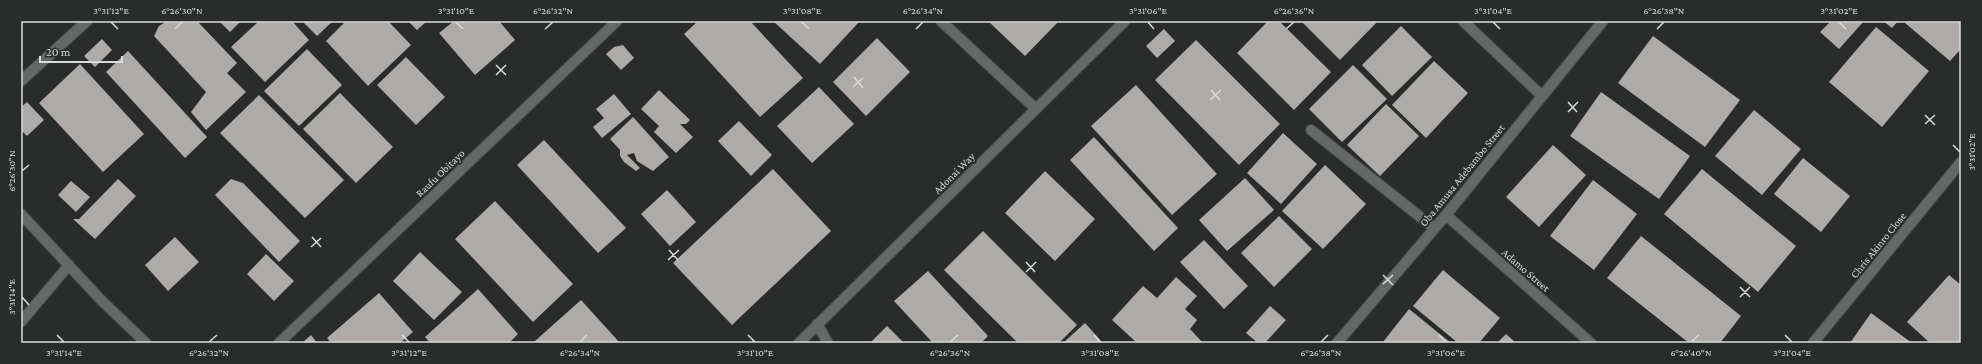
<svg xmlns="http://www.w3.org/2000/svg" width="1982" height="364" viewBox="0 0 1982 364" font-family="'Crimson Pro',serif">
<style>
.building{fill:#aeaaa8}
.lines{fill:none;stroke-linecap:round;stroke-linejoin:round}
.minor-casing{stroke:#454847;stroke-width:12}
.minor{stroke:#646866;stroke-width:10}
.ticks{fill:none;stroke:#dadcdb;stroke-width:1.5}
.labels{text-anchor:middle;stroke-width:4;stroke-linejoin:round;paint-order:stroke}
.street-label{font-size:11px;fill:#dadcdb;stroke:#292c2a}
.neatline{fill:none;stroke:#dadcdb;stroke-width:1.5}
.ticks-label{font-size:10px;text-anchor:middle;fill:#dadcdb}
</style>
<rect width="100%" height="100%" fill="#292c2a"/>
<!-- building -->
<path class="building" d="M167 21H197L237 63 227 73 246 92 206 130 191 112 206 92 154 36 159 26Z
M219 21H241L230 32Z
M259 21H292L309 40 265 82 231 47Z
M302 21H333L317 36Z
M346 21H388L411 45 368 86 326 41Z
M408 21H427L417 30Z
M454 21H499L515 40 475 75 439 33Z
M698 21H750L803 78 760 117 684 34Z
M773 21H860L820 64Z
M988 21H1059L1025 56Z
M1268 21H1279L1331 72 1294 110 1237 53Z
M1301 21H1378L1340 60Z
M1831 21H1864L1839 49 1820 32Z
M1883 21H1898L1892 28Z
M1907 21H1961V49L1950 61 1905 23Z
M1401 26 1432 57 1392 96 1362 65Z
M1876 27 1929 71 1882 127 1829 82Z
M1164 29 1175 41 1157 58 1146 46Z
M1653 36 1740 100 1705 147 1618 83Z
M877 38 910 72 866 116 833 82Z
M102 39 112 50 95 67 84 56Z
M1196 40 1280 124 1239 165 1155 80Z
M623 45 634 58 621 70 606 54 614 47Z
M307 49 342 85 299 126 264 91Z
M128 51 207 137 185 158 106 72Z
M406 57 445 97 416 125 377 85Z
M1434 61 1468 93 1426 138 1392 105Z
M80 64 144 134 103 172 39 103Z
M1353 65 1387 99 1342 142 1309 109Z
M1136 85 1217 174 1172 215 1091 126Z
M819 87 854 124 812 163 777 126Z
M659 90 690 120 686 124H680L693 137 676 153 654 132 659 126 641 109Z
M1601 92 1690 156 1659 199 1570 136Z
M340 93 393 147 356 183 303 129Z
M614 94 631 114 602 138 593 127 604 118 596 109Z
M259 95 344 180 305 218 220 133Z
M27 102 44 120 27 136 21 130V107Z
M1386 104 1419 136 1380 176 1347 145Z
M1754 110 1801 149 1762 195 1715 156Z
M633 117 669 157 653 171 637 161 634 153 627 155 640 168 636 171 624 162 620 156V150L610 139Z
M739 121 772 155 751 176 718 141Z
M1283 133 1317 164 1281 204 1247 173Z
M1094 137 1178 228 1154 251 1070 160Z
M544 140 626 228 598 253 517 165Z
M1553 145 1586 175 1539 227 1506 197Z
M1803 158 1850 196 1821 232 1774 194Z
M1325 165 1366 204 1323 249 1282 211Z
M773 169 831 231 732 325 673 263Z
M1702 169 1796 246 1758 292 1664 214Z
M1045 171 1095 219 1055 261 1005 213Z
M1245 178 1274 210 1227 251 1199 220Z
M118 179 136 196 95 239 73 219H79Z
M231 179 243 183 300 241 279 262 215 195Z
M1593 180 1637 214 1594 270 1550 236Z
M71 181 90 197 76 212 58 195Z
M667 190 696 222 670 246 641 214Z
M495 201 573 284 533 322 455 239Z
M1279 216 1312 249 1274 287 1241 253Z
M983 231 1077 325 1059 343H1018L944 270Z
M1641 236 1741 316 1720 343H1689L1607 278Z
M175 237 199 262 168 291 145 265Z
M1204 240 1248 286 1224 309 1180 262Z
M420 252 462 292 434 320 393 281Z
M266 254 294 281 274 301 247 274Z
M1443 270 1500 318 1479 343H1458L1413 306Z
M928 271 988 336 981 343H933L894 301Z
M1949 275 1961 285V343H1930L1907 322Z
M1176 277 1197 296 1185 309 1197 320 1190 329 1203 343H1137L1112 320 1143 286 1157 298Z
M478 289 518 334 509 343H430L425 337Z
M379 293 413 332 400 343H331L327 338Z
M581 300 620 343H537L535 341Z
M1270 306 1286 320 1265 343H1258L1246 333Z
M1409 309 1451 343H1385L1383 342Z
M1871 313 1912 343H1850Z
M1085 323 1103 343H1063Z
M887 326 904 343H870Z
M1506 334 1516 343H1497Z
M311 335 317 343H302Z"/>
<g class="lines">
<defs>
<path id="minor" d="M941 21 1036 109
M1463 21 1542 96
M21 81 87 21
M1311 130 1434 228
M21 214 101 300 146 343
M1446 215 1591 343
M21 322 69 265
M817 324 828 343
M279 343 617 21
M799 343 1125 21
M1337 343 1446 215 1603 21
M1813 343 1961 162"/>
</defs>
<!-- minor casing -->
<use href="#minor" class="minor-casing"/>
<!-- minor -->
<use href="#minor" class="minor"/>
</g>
<!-- ticks -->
<path class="ticks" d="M111 22 118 29M456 22 463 29M802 22 809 29M1148 22 1154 29M1493 22 1500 29M1839 22 1846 29M175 29 182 22M545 29 553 22M916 29 923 22M1286 29 1294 22M1657 29 1664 22M496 65 506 75M496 75 506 65M854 77 863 88M853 87 863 78M1211 90 1220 100M1210 100 1221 90M1568 102 1577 112M1568 112 1578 102M1925 115 1935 125M1925 124 1935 115M1953 145 1960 152M22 171 29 165M312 237 321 247M311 247 321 238M669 250 678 260M668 260 679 250M1026 262 1035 272M1026 272 1036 262M1383 275 1393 285M1383 284 1393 275M1740 287 1750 297M22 297 29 305M1740 297 1750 287M57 335 64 342M402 335 409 342M748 335 755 342M1094 335 1100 342M1439 335 1446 342M1785 335 1792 342M209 342 217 335M580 342 587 335M950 342 958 335M1321 342 1328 335M1691 342 1699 335"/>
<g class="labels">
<!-- street labels -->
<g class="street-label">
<text transform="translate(440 173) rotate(-44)" y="4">Raufu Obitayo</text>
<text transform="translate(954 173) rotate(-45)" y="4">Adonai Way</text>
<text transform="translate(1462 175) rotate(-51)" y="4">Oba Amusa Adebambo Street</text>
<text transform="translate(1878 245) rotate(-51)" y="4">Chris Akinro Close</text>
<text transform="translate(1526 270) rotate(41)" y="4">Adamo Street</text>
</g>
</g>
<!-- border -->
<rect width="1982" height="364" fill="none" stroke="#292c2a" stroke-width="44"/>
<!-- scale -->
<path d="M40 56v6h82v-6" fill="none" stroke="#dadcdb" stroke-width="2"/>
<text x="46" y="56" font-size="12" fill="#dadcdb" stroke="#292c2a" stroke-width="3" paint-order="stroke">20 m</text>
<rect x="22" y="22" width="1938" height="320" class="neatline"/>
<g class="ticks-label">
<text x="111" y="14">3°31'12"E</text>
<text x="182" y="14">6°26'30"N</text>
<text x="456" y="14">3°31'10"E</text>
<text x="553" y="14">6°26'32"N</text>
<text x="802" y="14">3°31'08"E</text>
<text x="923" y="14">6°26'34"N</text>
<text x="1148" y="14">3°31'06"E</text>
<text x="1294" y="14">6°26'36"N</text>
<text x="1493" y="14">3°31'04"E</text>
<text x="1664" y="14">6°26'38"N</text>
<text x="1839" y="14">3°31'02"E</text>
<text transform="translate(1971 152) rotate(-90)" y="4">3°31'02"E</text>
<text transform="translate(11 171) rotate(-90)" y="4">6°26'30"N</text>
<text transform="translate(11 297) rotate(-90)" y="4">3°31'14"E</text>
<text x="64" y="356">3°31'14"E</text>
<text x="209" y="356">6°26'32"N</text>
<text x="409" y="356">3°31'12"E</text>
<text x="580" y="356">6°26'34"N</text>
<text x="755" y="356">3°31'10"E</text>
<text x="950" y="356">6°26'36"N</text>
<text x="1100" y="356">3°31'08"E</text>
<text x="1321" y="356">6°26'38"N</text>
<text x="1446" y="356">3°31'06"E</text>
<text x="1691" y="356">6°26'40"N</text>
<text x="1792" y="356">3°31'04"E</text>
</g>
</svg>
